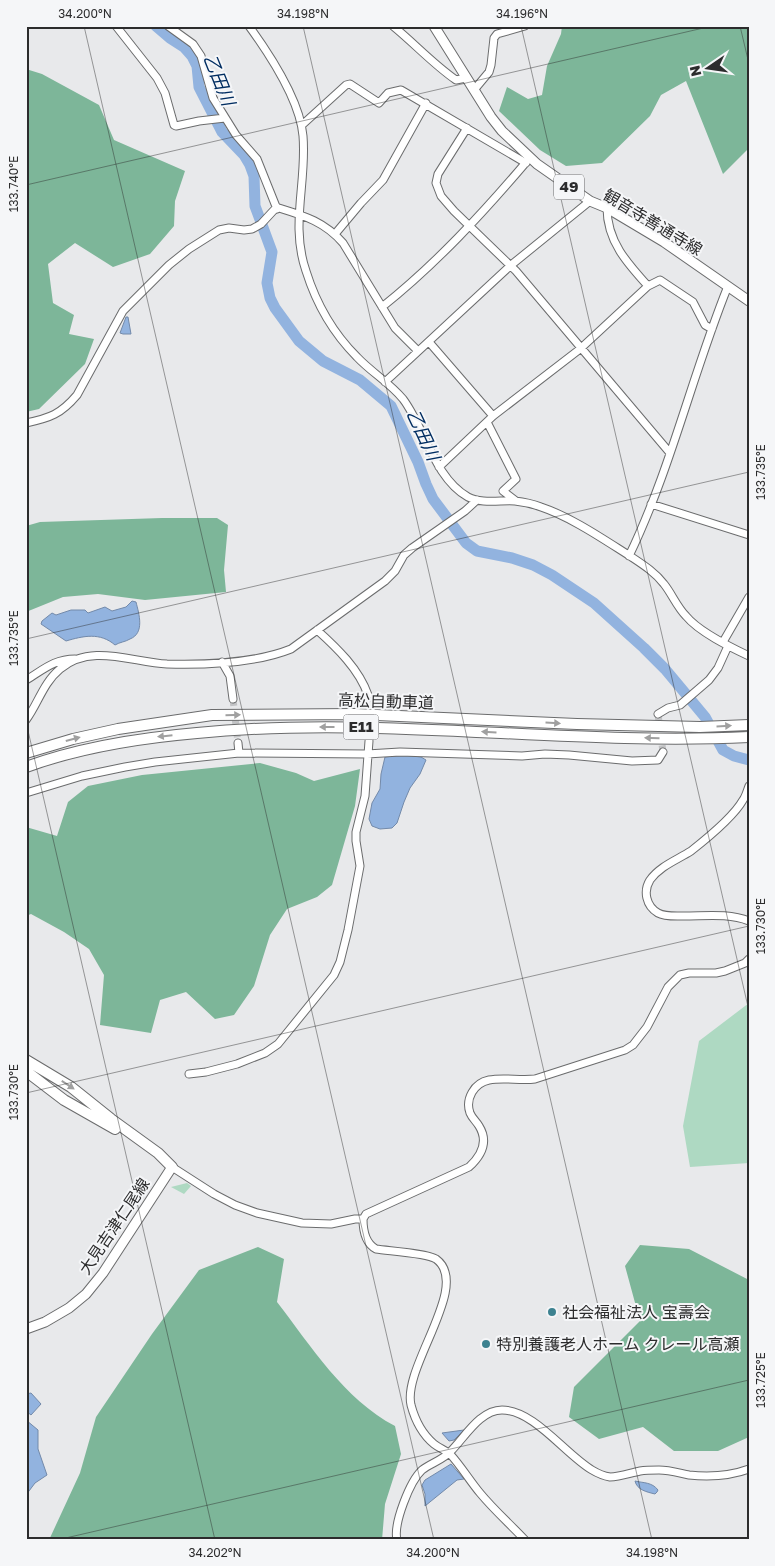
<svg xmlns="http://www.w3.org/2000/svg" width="775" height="1566" viewBox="0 0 775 1566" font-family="'Golos Text','Noto Sans JP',sans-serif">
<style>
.green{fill:#aed9c2}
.forest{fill:#7db699}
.water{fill:#92b3df;stroke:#738aaa}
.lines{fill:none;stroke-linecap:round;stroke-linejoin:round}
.river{stroke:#92b3df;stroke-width:11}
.minor-tunnel{stroke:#c2c3c5;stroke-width:7;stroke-dasharray:7 3.5;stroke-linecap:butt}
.minor-casing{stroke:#6b6c6d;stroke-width:9}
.major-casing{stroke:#6b6c6d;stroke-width:11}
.highway-casing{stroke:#6b6c6d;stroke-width:12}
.minor{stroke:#fff;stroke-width:7}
.major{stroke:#fff;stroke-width:9}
.highway{stroke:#fff;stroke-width:10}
.oneway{fill:#a0a0a0}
.ticks{fill:none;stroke:#2c2c2d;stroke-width:1;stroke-opacity:0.45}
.poi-dot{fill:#3d8290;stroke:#f5f6f8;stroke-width:2}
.labels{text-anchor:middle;stroke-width:4;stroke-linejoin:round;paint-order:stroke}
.shield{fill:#f5f6f8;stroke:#68696a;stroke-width:1}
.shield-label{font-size:15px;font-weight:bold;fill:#2c2c2d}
.street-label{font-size:16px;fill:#2c2c2d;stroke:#f5f6f8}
.poi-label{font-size:16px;fill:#2c2c2d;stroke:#f5f6f8;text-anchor:start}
.water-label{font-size:18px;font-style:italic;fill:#002d61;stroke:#f5f6f8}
.neatline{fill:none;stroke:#2c2c2d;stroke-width:2}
.ticks-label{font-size:12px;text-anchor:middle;fill:#2c2c2d}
</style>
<rect width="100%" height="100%" fill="#e8e9eb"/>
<!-- green -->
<path class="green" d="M749 1003V1163L690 1167 683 1126 699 1041Z
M187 1183 191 1186 184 1194 171 1187Z"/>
<!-- forest -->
<path class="forest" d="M562 26H749V148L723 174 686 81 661 95 650 116 602 163 566 166 540 150 499 111 507 87 528 99 542 95 547 66 561 34Z
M26 69 42 74 99 105 114 140 185 171 175 201 174 226 150 254 113 267 75 243 48 264 53 303 74 315 69 334 94 339 85 364 39 409 26 412Z
M162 518H217L228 525 224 570 226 592 145 600 98 594 63 597 26 612V526L40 522Z
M260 763 296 773 314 781 360 769 355 806 332 885 317 897 287 909 270 935 254 986 234 1015 215 1019 186 992 160 1000 151 1033 100 1025 104 975 89 949 64 932 31 914 26 916V827L57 836 68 802 88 786 142 775Z
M640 1245 689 1249 749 1280V1437L718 1451H674L643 1427 599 1439 569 1417 574 1387 640 1321 625 1266Z
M258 1247 284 1259 277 1302C311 1346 344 1399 395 1426L401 1454 385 1504 382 1540H49L80 1473 96 1417 152 1334 199 1270Z"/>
<!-- water -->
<path class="water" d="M126 317H128L131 334H123L120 333Z
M132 601 136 602C139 614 145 633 130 639 125 642 120 642 115 645 100 632 83 636 66 641L41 624 42 621 52 613 56 615 71 610H85L88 613 105 607 112 611 126 607Z
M404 755 421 757 426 760 420 774 410 788 404 802 397 823 392 828 380 829 372 826 369 819 372 803 380 789 381 774 385 757Z
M31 1393 41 1404 31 1415 26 1411V1394Z
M26 1420 38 1430V1449L47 1475 35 1483 26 1495Z
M464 1430 454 1440 449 1441 442 1433Z
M451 1464 464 1479 457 1480 425 1506V1494L422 1485 425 1480Z
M635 1481C643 1483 652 1482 658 1490L657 1492 655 1494C647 1492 637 1490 635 1481Z"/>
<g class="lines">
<!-- river -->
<path class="river" d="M156 26 170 38 184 47 192 56 197 66 199 87 222 132 244 155 250 165 254 176 255 206 272 252 267 283 270 298 275 308 299 341 323 361 360 380 391 406 418 462 426 484 433 499 466 543 477 551 512 558 533 565 552 575 594 603 644 648 665 669 705 717 723 750 734 756 749 760"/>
<!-- minor-tunnel -->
<path class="minor-tunnel" d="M368 695 369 741
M233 699 238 743
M658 714 663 752"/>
<defs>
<path id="minor" d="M116 26 157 78 165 93 174 125 176 126 199 121 225 118
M168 26 193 44 201 56 213 98 236 135 257 159 277 209
M249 26C270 55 300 100 303 136 307 182 290 225 306 271 316 303 333 333 357 357 371 372 390 383 403 399 425 428 434 478 468 497 481 504 501 500 515 501 524 502 533 504 541 507 571 517 603 539 630 556 642 564 655 572 664 584 672 594 677 607 686 616 699 632 730 647 749 656
M393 26C415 44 433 64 456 80L466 78
M474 90 489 72 491 65 494 38 497 34 525 26
M302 125 346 85 350 84 379 103 388 93 401 90 526 163
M467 128 438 174 436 183 441 196 454 211 516 271 670 453
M607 208C607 241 627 263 648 286
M335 234 361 203 383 180 426 103
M382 307C436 264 483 213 528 160
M429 342 493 416
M385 382 510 266 590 201
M487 422 516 479 503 491 516 501
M26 423C50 418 61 414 77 395L123 311 169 265 189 249 219 230 229 228 244 230 252 229 261 224 274 210 279 208C305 216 325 222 343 243L395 328 418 351
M439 467 493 416 580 349 648 286 660 280 693 302 705 325 712 329
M651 504 749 535
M629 556C671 469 692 375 728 286
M317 630C337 648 359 669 368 695
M723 642 749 597
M222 662 230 676 233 699
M26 680C43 670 54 659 75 659
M658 714 668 708 680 705 709 680 718 668 728 646
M26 720C38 704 43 683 60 669 91 643 131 662 167 664 205 665 256 663 291 649L385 581 395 571 404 555 412 548 465 511 477 500
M238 743 239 753
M749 786C747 791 746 796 743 800 734 816 705 840 691 851 677 860 660 866 650 880 643 891 646 906 658 913 665 917 676 916 684 916 706 916 729 913 749 921
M26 793 82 776 125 767 155 762 239 753 367 754 400 752 522 756 545 754 569 755 632 761 658 760 663 752
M189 1074 206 1072 237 1064 265 1053 278 1044 334 975 340 962 348 930 360 866 356 841V832L365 796 369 741
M172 1167 214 1194 235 1205 257 1213 302 1223 331 1224 355 1219H363
M397 1540C393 1524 410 1481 422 1470 431 1463 443 1460 451 1451 465 1437 480 1410 502 1410 534 1410 565 1454 592 1470 597 1473 604 1476 610 1477 620 1477 630 1473 640 1471 646 1470 652 1470 659 1470 669 1470 679 1473 689 1475 709 1477 730 1476 749 1469
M525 1540C510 1524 494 1510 480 1493 470 1481 461 1466 450 1454 445 1450 439 1448 434 1444 422 1434 415 1420 411 1405 402 1367 472 1285 436 1259 427 1253 389 1251 376 1249 365 1243 363 1231 363 1219L366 1214 469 1167C481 1156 489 1142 479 1126 476 1121 472 1118 470 1113 465 1099 474 1083 489 1080 504 1077 520 1081 535 1079L625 1050 633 1045 647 1027 668 987 680 975 689 973H716L725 971 745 963 749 959"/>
<path id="major" d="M434 26 491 117 502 131 537 164 590 201 607 208 664 242 749 301
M26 1329 45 1322 69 1308 86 1294 103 1273 172 1167"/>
<path id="highway" d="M26 753 73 739 118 729 212 715 355 714 577 724 700 727 749 725
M26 767C81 747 139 738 197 733 381 715 565 746 749 737
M26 1060 71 1087 111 1119 158 1153 172 1167
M26 1071 64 1100 115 1129"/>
</defs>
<!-- minor casing -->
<use href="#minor" class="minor-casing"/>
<!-- major casing -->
<use href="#major" class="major-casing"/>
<!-- highway casing -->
<use href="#highway" class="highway-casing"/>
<!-- minor -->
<use href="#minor" class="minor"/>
<!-- major -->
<use href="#major" class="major"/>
<!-- highway -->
<use href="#highway" class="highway"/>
</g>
<!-- one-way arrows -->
<defs><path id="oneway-solid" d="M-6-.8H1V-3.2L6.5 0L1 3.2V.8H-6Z" transform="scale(1.25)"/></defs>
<g class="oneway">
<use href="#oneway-solid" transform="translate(233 715) rotate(-1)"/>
<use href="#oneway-solid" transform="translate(553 723) rotate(3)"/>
<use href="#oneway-solid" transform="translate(724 726) rotate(-3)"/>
<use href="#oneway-solid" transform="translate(327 727) rotate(180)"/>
<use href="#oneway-solid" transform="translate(489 732) rotate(-177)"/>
<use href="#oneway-solid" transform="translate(165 736) rotate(174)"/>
<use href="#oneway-solid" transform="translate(652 738) rotate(-178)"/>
<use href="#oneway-solid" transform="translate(73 739) rotate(-15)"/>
<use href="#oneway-solid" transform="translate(68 1085) rotate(33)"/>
</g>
<!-- ticks -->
<path class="ticks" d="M84 26 434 1540M303 26 652 1540M521 26 749 1011M740 26 749 64M26 185 712 26M26 639 749 472M26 722 215 1540M26 1093 749 926M57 1540 749 1380"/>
<!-- markers -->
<g class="poi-dot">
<circle cx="552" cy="1312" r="5"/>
<circle cx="486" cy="1344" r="5"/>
</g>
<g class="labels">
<!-- shield labels -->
<g class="shield">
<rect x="554" y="174.5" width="30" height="25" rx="4"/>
<rect x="343.5" y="714.5" width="35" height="25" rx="4"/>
</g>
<g class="shield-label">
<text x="569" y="192">49</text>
<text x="361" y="732">E11</text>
</g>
<!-- street labels -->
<g class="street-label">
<text transform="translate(653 222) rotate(31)" y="6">観音寺善通寺線</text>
<text transform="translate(386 701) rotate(2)" y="6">高松自動車道</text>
<text transform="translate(114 1226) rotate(-56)" y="6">大見吉津仁尾線</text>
</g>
<!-- poi labels -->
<g class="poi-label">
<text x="562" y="1318">社会福祉法人 宝壽会</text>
<text x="496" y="1350">特別養護老人ホーム クレール高瀬</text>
</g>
<!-- water labels -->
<g class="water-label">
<text transform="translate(219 80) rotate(68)" y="6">乙田川</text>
<text transform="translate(423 435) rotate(65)" y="6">乙田川</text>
</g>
</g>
<!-- border -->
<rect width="775" height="1566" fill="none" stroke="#f5f6f8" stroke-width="55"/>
<!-- north arrow -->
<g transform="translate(708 68) rotate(257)" stroke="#f5f6f8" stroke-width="4" paint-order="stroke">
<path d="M0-4L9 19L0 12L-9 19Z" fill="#2c2c2d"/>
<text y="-8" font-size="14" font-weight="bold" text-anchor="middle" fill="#2c2c2d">N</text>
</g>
<rect x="28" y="28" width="720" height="1510" class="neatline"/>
<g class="ticks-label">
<text x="85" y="18">34.200°N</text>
<text x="303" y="18">34.198°N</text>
<text x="522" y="18">34.196°N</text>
<text transform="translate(14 184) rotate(-90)" y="4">133.740°E</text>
<text transform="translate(761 472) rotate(-90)" y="4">133.735°E</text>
<text transform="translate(14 638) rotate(-90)" y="4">133.735°E</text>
<text transform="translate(761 926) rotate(-90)" y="4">133.730°E</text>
<text transform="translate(14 1092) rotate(-90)" y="4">133.730°E</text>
<text transform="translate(761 1380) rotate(-90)" y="4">133.725°E</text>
<text x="215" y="1557">34.202°N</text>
<text x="433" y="1557">34.200°N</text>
<text x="652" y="1557">34.198°N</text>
</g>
</svg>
